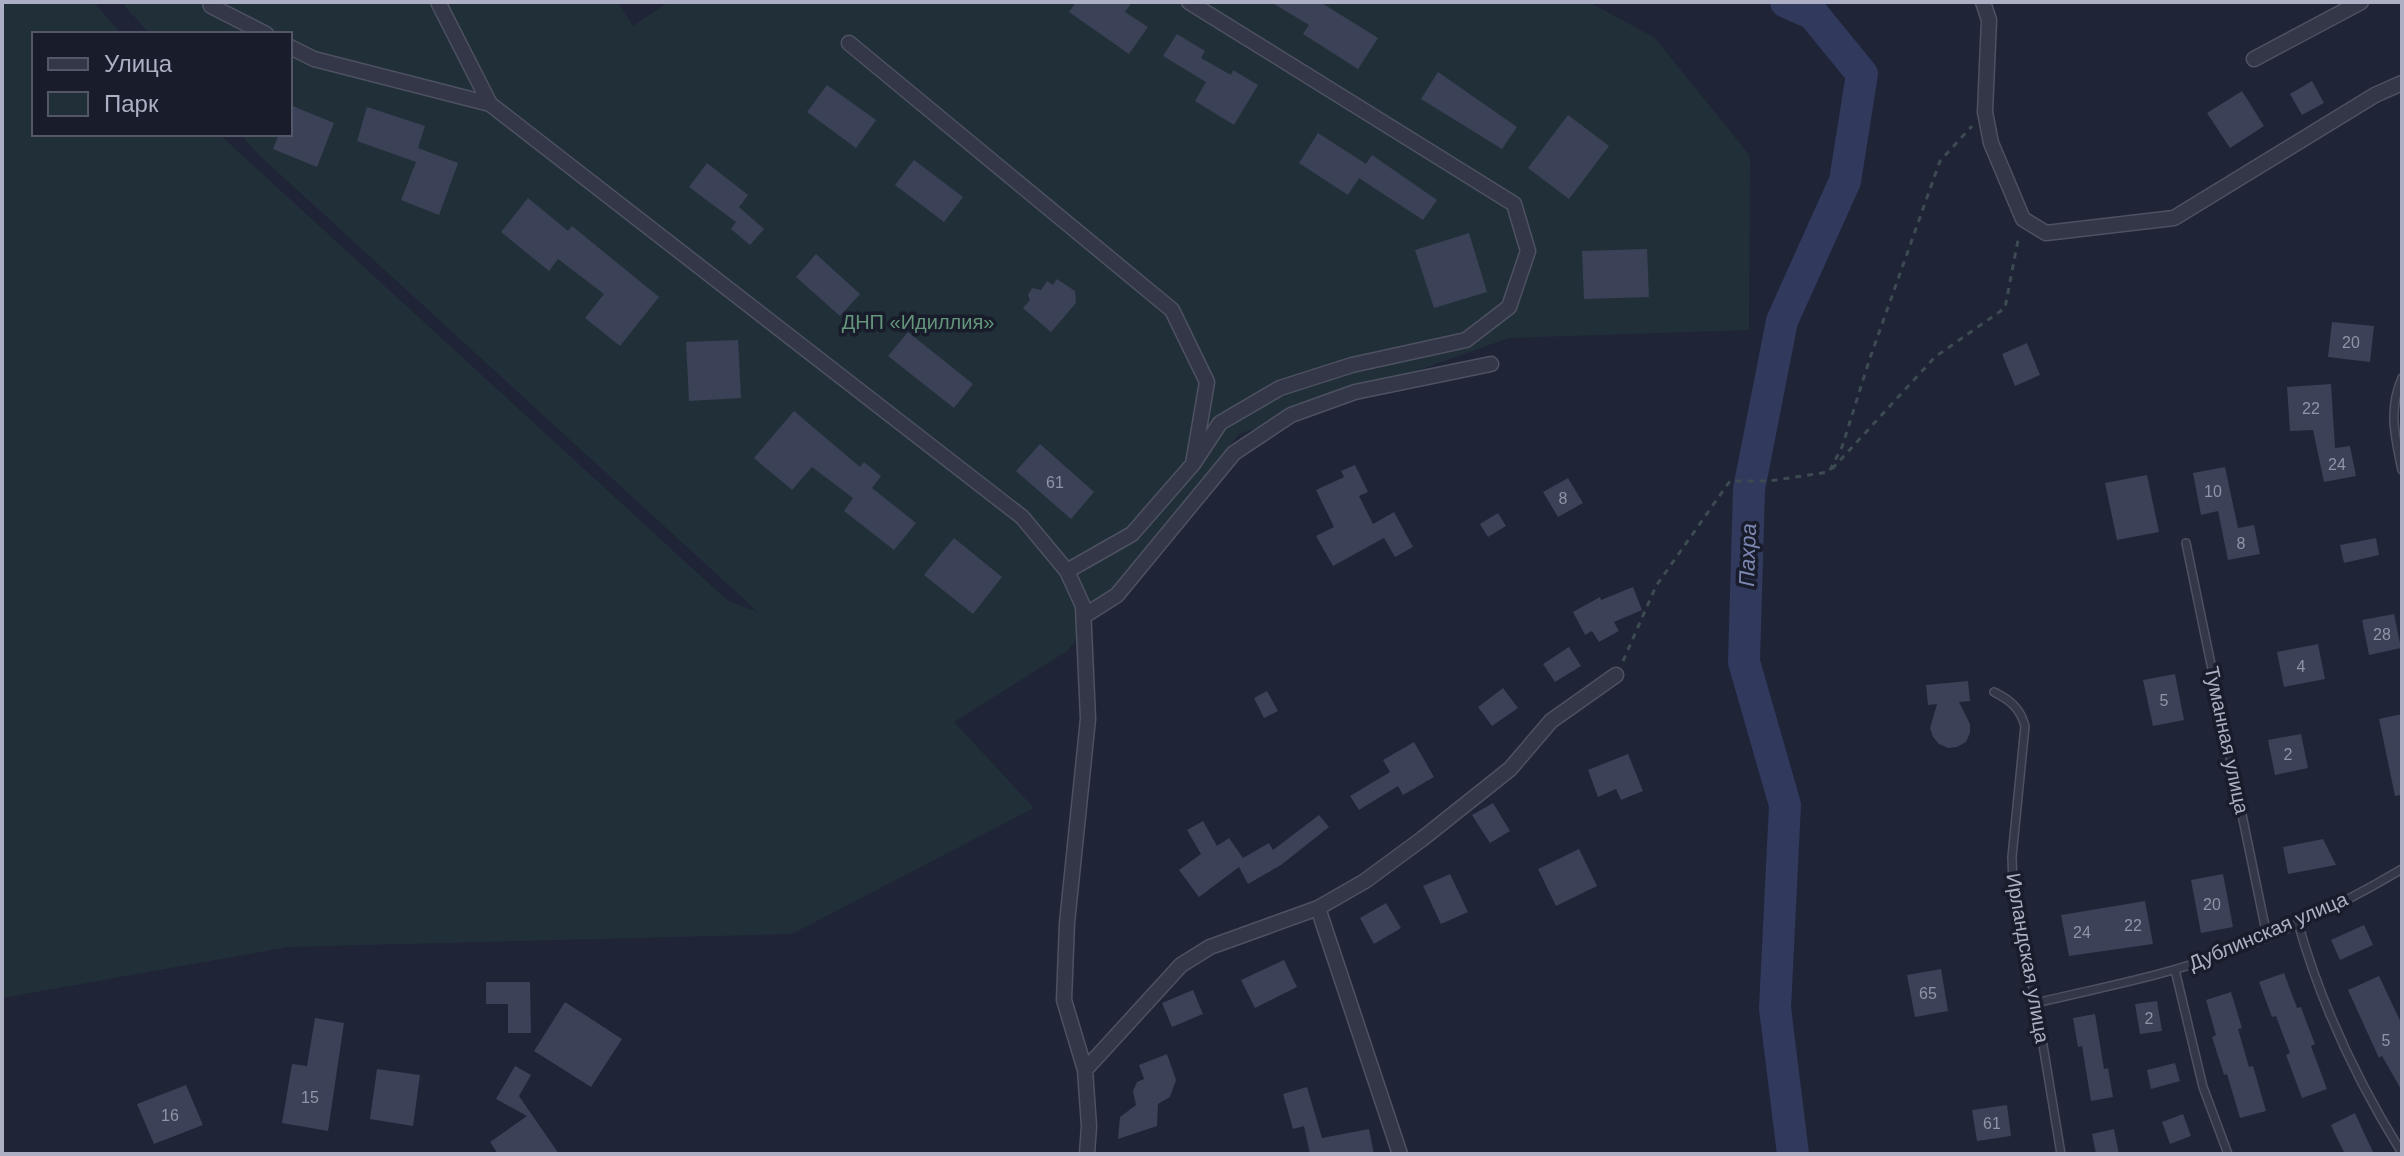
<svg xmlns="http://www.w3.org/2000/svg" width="2404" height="1156" viewBox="0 0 2404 1156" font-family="Helvetica,sans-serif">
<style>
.green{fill:#213038}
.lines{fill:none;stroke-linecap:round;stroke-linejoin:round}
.river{stroke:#31395c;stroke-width:32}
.building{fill:#3b4157}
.service-casing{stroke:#4d5162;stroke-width:10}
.minor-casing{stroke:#4d5162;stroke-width:17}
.path{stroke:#3c4b52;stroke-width:3;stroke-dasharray:6 6;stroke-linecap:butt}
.service{stroke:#333747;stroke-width:7}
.minor{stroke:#333747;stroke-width:14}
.labels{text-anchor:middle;stroke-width:7;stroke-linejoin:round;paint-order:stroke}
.number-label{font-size:16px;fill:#9094a9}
.park-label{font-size:20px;fill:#64947a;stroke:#181c2b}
.street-label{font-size:20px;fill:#adb0c4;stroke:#181c2b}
.water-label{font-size:22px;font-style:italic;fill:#7c87b2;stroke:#181c2b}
</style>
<rect width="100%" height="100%" fill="#1f2437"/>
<!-- green -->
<path class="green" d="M2 2H93L122 34H34V134H219L728 601 758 612 258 154 240 134H290V34H150L121 2H618L633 26 669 2H1589L1655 38 1750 156 1749 330 1509 338 1239 434 1067 651 954 722 1034 808 792 934 288 947 2 998Z"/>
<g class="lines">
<!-- river -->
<path class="river" d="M1786 2 1813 14 1862 74 1845 181 1782 321 1749 489 1744 662 1785 805 1775 1008 1793 1154"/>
</g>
<!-- building -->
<path class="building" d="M1076 2H1132L1125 12 1148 27 1129 54 1069 12Z
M1271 2H1320L1378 38 1358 69 1303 34 1309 25Z
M1177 34 1205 51 1201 58 1231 75 1233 70 1258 85 1234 125 1195 101 1206 82 1163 56Z
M1438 72 1517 127 1502 149 1421 99Z
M2312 81 2324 103 2302 115 2290 94Z
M827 85 876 120 856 148 807 112Z
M2242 91 2264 126 2230 148 2207 113Z
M290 105 334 123 317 167 273 149 279 134H290Z
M367 107 425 126 418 148 458 163 439 215 401 200 416 162 357 141Z
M1568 115 1609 146 1569 199 1528 168Z
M1318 133 1366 164 1372 155 1437 200 1423 220 1359 178 1348 195 1299 163Z
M914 160 963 197 944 222 895 185Z
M707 163 748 195 739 207 764 229 750 245 731 229 736 222 689 187Z
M528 198 568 231 572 226 659 297 620 346 585 318 604 294 558 259 549 271 501 232Z
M1469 233 1487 292 1434 308 1415 250Z
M1647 249 1649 297 1584 299 1582 251Z
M816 254 860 294 840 316 796 277Z
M1057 279 1075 291 1076 303 1051 332 1023 308 1030 300 1028 295 1032 288 1041 290 1047 281 1053 285Z
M2332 322 2374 326 2370 362 2328 357Z
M908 332 973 384 954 408 888 356Z
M738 340 741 398 689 401 686 342Z
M2027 343 2040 375 2015 386 2002 354Z
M2331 384 2335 448 2350 446 2356 476 2324 482 2313 430 2290 431 2287 387Z
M794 411 860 467 864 462 881 476 872 488 916 523 894 550 844 511 853 498 812 467 792 490 754 458Z
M1040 444 1094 492 1071 519 1016 471Z
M1355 465 1368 492 1359 496 1373 524 1394 512 1413 547 1395 557 1384 538 1333 566 1316 536 1334 527 1316 490 1344 477 1341 471Z
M2225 467 2238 528 2254 525 2260 554 2228 560 2218 511 2201 515 2193 473Z
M2147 475 2159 532 2117 540 2105 483Z
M1568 478 1583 503 1558 517 1543 492Z
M1498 513 1506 526 1488 537 1480 524Z
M954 538 1002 577 973 614 924 575Z
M2376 538 2379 555 2344 563 2340 545Z
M1633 587 1642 610 1614 622 1619 631 1599 642 1592 631 1585 635 1573 612 1600 597 1601 600Z
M2394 614 2401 648 2369 655 2362 620Z
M2318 644 2325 679 2284 687 2277 652Z
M1569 647 1581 666 1555 682 1543 664Z
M2175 674 2184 720 2153 726 2143 680Z
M1968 681 1970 701 1959 702 1970 724V733L1966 742 1957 747 1948 748 1939 744 1933 737 1930 728 1937 704 1928 705 1926 685Z
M1503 688 1518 708 1492 726 1478 707Z
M1267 691 1278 711 1264 718 1254 698Z
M2402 714V795L2395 796 2379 719Z
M2301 734 2308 768 2275 775 2268 740Z
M1414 742 1434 777 1403 795 1398 786 1359 810 1350 796 1390 772 1383 760Z
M1628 754 1643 791 1621 800 1616 789 1598 797 1588 770Z
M1493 803 1510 831 1490 843 1472 815Z
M1319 815 1329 827 1281 865 1248 884 1239 867 1199 897 1179 870 1201 854 1187 830 1203 821 1217 846 1229 838 1243 858 1269 843 1273 850Z
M2323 839 2336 865 2288 874 2283 847Z
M1579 849 1597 886 1556 906 1538 869Z
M1450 874 1468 912 1441 924 1423 886Z
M2223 874 2233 927 2201 933 2191 880Z
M2145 901 2153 944 2069 956 2061 915Z
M1386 903 1401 928 1374 944 1360 918Z
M2364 925 2373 945 2340 960 2331 940Z
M1284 960 1297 987 1255 1008 1241 980Z
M1941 969 1948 1011 1915 1017 1907 975Z
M2284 973 2297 1008 2301 1007 2308 1026 2315 1044 2311 1046 2327 1089 2302 1098 2286 1055 2290 1053 2283 1035 2276 1016 2272 1017 2259 982Z
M2379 976 2402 1025V1091L2382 1056 2379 1058 2348 990Z
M486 982H530L531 1033H508V1004H486Z
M1193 990 1203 1014 1172 1027 1162 1003Z
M2231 992 2242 1028 2238 1029 2249 1067 2253 1066 2266 1111 2240 1118 2227 1074 2224 1075 2212 1037 2216 1035 2206 1000Z
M2157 1001 2162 1031 2140 1034 2135 1004Z
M565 1002 622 1039 591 1087 534 1051Z
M2095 1014 2104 1069 2108 1068 2113 1097 2091 1101 2082 1046 2078 1047 2073 1018Z
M315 1018 344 1023 328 1131 282 1123 292 1064 307 1066Z
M1167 1054 1176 1080 1170 1097 1158 1104 1157 1126 1118 1139 1120 1117 1136 1105 1133 1091 1137 1082 1144 1079 1139 1065Z
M2175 1063 2180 1081 2151 1089 2147 1070Z
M515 1066 531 1075 519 1096 559 1154H498L490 1142 527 1116 496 1099Z
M377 1069 420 1075 413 1126 370 1119Z
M186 1085 203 1125 154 1144 137 1104Z
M1307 1087 1322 1138 1369 1129 1374 1154H1310L1304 1126 1293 1129 1283 1094Z
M2007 1105 2011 1136 1977 1141 1972 1110Z
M2355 1113 2364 1133 2374 1154H2345L2334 1132 2331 1125Z
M2183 1114 2191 1136 2170 1144 2162 1122Z
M2114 1129 2119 1154H2096L2092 1134Z"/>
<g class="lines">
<defs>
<path id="service" d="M2402 378C2388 410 2395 437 2402 470
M2186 543 2267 936
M1994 692C2010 700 2020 708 2025 726L2012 857 2013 888 2036 1003 2061 1154
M2298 923C2321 1004 2357 1081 2402 1153
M2175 970 2203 1087 2228 1154
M2036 1003C2081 992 2128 983 2173 970 2253 948 2331 911 2402 869"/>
<path id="minor" d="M210 2 211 6 266 34
M438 2 490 104
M1189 2 1514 204 1528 251 1509 307 1466 340 1352 365 1280 388 1220 423 1193 464
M1983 2 1989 20 1985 112 1991 143 2023 219 2046 233 2174 218 2375 95 2402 83
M849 43 1172 310 1207 382 1193 464 1132 534 1067 571
M290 47 314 59 490 104 1022 517 1067 571 1083 606 1088 719 1067 923 1064 1000 1085 1070 1089 1126 1087 1154
M2254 59 2361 2
M1084 616 1117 595 1234 453 1291 415 1355 392 1491 364
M1318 908 1400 1154
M1085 1070 1181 965 1210 947 1318 908 1365 881 1422 839 1510 769 1551 721 1616 675"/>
</defs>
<!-- service casing -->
<use href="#service" class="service-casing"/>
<!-- minor casing -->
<use href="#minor" class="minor-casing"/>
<!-- path -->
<path class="path" d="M1832 469 1935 357 2005 308 2019 235
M1623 661 1656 586 1730 481H1769L1829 472 1842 447 1870 358 1940 161 1972 126"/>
<!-- service -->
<use href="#service" class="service"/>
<!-- minor -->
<use href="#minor" class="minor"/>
</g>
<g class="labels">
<!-- number labels -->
<g class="number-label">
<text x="2351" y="348">20</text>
<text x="2311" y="414">22</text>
<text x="2337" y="470">24</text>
<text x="1055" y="488">61</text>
<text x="2213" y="497">10</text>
<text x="1563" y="504">8</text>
<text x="2241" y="549">8</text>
<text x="2382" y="640">28</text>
<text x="2301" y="672">4</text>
<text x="2164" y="706">5</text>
<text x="2288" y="760">2</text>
<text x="2212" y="910">20</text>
<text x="2133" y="931">22</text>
<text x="2082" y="938">24</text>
<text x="1928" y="999">65</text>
<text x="2149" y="1024">2</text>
<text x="2386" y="1046">5</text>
<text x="310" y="1103">15</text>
<text x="170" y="1121">16</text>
<text x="1992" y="1129">61</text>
</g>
<!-- park labels -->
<g class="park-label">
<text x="918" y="329">ДНП «Идиллия»</text>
</g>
<!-- street labels -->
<g class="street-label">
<text transform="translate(2227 740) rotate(78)" y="7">Туманная улица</text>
<text transform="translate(2268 931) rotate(-23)" y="7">Дублинская улица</text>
<text transform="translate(2028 958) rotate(80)" y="7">Ирландская улица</text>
</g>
<!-- water labels -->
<g class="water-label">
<text transform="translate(1747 555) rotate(-88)" y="8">Пахра</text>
</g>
</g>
<!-- border -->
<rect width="2404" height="1156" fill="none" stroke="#adb0c4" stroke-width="8"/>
<!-- legend -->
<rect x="32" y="32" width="260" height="104" fill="#181c2b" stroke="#545768" stroke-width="2"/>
<rect x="48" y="58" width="40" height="12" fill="#333747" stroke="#545768" stroke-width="2"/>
<text x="104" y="72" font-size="24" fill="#adb0c4">Улица</text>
<rect x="48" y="92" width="40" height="24" fill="#213038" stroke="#545768" stroke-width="2"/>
<text x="104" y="112" font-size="24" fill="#adb0c4">Парк</text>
</svg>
